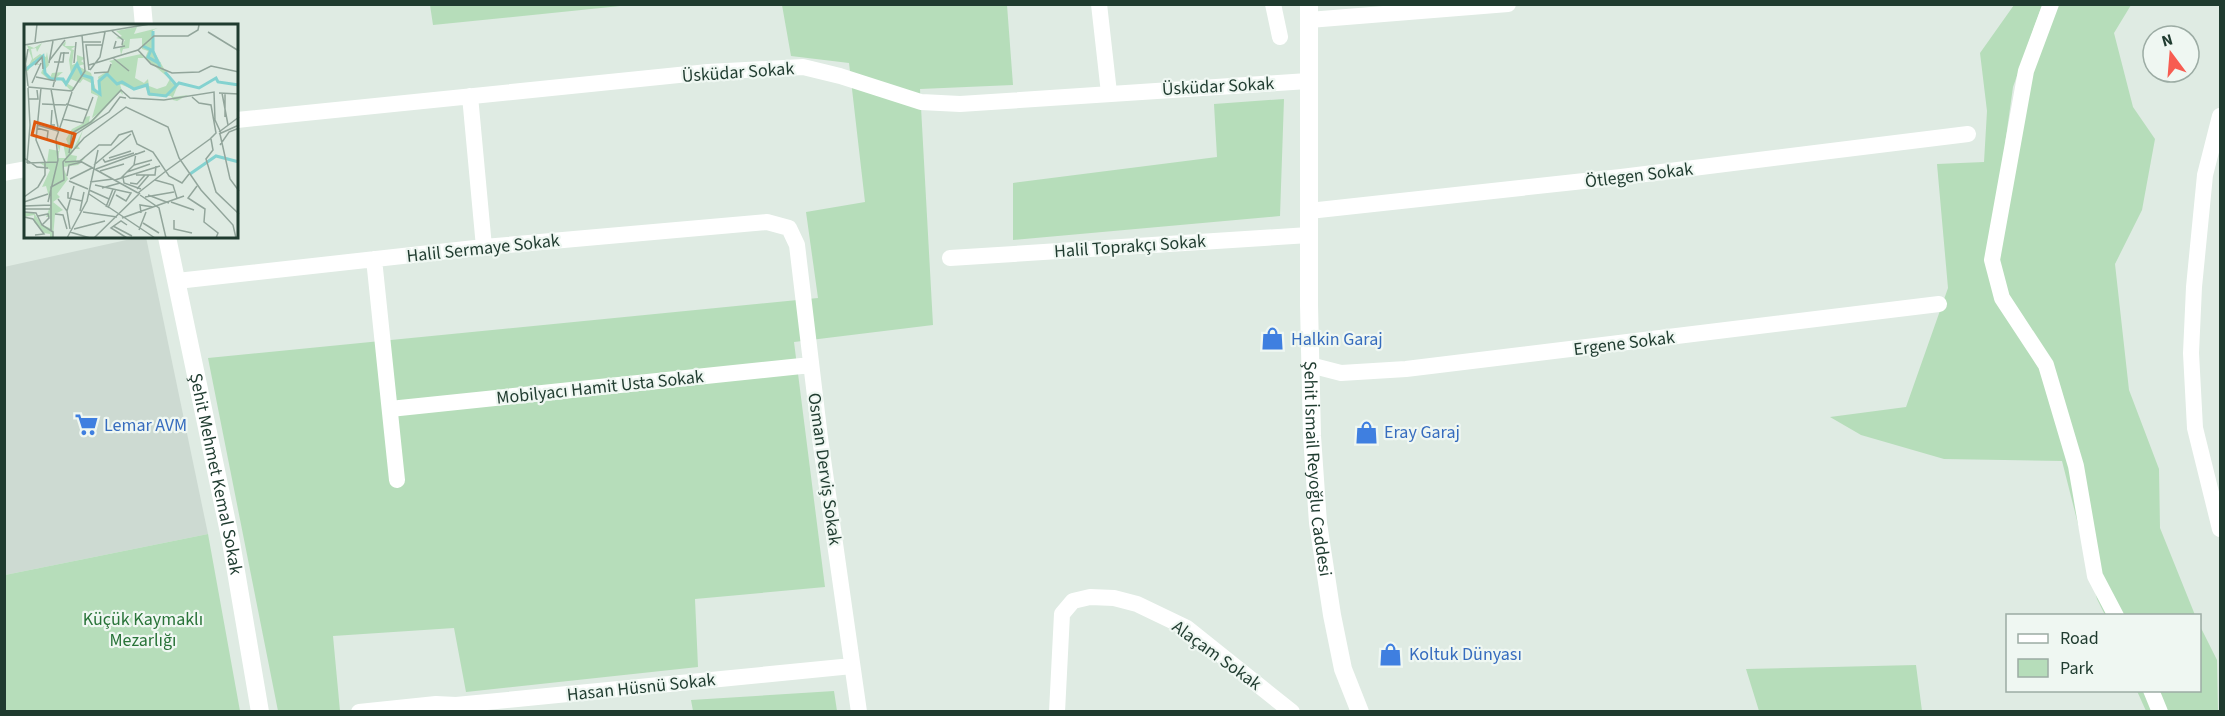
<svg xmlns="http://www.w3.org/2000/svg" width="2225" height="716" viewBox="0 0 2225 716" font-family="'Source Sans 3',sans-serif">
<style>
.built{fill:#cddad2}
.green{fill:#b6ddba}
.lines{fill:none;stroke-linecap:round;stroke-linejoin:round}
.minor{stroke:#fff;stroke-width:16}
.tertiary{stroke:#fff;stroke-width:18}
.labels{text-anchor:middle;stroke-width:4.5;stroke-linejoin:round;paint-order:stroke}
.street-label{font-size:18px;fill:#1f3b2f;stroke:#eff7f2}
.shop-label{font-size:18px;fill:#366cbe;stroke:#eff7f2;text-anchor:start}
.park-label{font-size:18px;fill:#287338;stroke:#eff7f2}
.inset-river{fill:none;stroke:#84d2d0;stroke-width:3}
.inset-road{fill:none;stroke:#92a59b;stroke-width:1.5}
.view{fill:#de580e;fill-opacity:0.15;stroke:#de580e;stroke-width:3}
.inset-edge{fill:none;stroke:#1f3b2f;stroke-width:3}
</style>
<rect width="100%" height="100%" fill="#dfebe3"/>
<!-- built -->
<path class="built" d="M140 237H146L208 534 5 575 4 267Z"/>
<!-- green -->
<path class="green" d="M430 5V4L630 5 433 25Z
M782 5H1007L1013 85 920 89 933 325 794 342 825 587 695 599 698 667 466 692 454 628 333 636 340 711H278L208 358 818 298 806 212 865 202 849 63 791 56Z
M2014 5H2042L2013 87 2005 144 2046 5H2131L2114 33 2133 107 2155 139 2142 210 2115 264 2129 390 2159 469 2160 528 2195 615H2105L2097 599 2062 461 1944 459 1861 435 1830 417 1906 407 1948 288 1937 164 1984 162 1987 111 1980 53Z
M1284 99 1280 216 1013 240V183L1217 157 1214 104Z
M208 534 240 711H5V575Z
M2200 626 2217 660 2218 711H2146L2137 691 2200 690Z
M1916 665 1922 711H1759L1746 669Z
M834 691 837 711H693L691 700Z"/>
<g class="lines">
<!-- minor -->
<path class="minor" d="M1099 4 1109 93
M1273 4 1280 37
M2051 4 2026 71 1992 260 2002 298 2046 365 2076 466 2095 576 2116 616
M1309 20 1508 4
M470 96 484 247
M2220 116 2205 175 2194 287 2191 353 2195 428 2220 529
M237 120 708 72 803 67 840 76 921 102 960 104 1308 81
M4 173 26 169
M1309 211 1621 177 1968 134
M950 258 1309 235
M374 259 397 480
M177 281 484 247 767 222 789 228 797 245 820 438 859 712
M1310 365 1341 373 1406 369 1939 304
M390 409 811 365
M2151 690 2160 712
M359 712 436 704 456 705 852 666
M1057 712 1062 614 1073 601 1090 597 1114 598 1137 604 1187 628 1292 712"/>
<!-- tertiary -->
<g class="tertiary">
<path d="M142 4 144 26"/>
<path id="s1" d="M1309 4V305L1312 436 1318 523 1332 615 1343 669 1360 712"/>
<path id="s2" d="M167 237 231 542 260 712"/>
</g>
</g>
<!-- icons -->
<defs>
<symbol id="shop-bare" viewBox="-9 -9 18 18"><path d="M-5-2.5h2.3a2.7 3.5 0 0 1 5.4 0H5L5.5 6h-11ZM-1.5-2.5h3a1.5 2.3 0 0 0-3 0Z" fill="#3f7fe0" stroke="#eff7f2" stroke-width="2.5" paint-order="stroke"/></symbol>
<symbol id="supermarket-bare" viewBox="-9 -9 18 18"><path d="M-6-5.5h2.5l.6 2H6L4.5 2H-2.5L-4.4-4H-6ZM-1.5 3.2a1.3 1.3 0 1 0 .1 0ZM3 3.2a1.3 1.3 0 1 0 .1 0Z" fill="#3f7fe0" stroke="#eff7f2" stroke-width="2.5" paint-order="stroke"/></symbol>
</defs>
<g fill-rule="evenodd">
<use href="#shop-bare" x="1256" y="322" width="33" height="33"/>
<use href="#supermarket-bare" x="70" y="408" width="33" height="33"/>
<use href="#shop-bare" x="1350" y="416" width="33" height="33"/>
<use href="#shop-bare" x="1374" y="638" width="33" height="33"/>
</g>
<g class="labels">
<!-- street labels -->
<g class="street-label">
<text transform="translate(738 72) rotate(-4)" y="6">Üsküdar Sokak</text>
<text transform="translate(1218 86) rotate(-3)" y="6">Üsküdar Sokak</text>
<text transform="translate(1639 175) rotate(-7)" y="6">Ötlegen Sokak</text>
<text transform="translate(1130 246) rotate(-4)" y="6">Halil Toprakçı Sokak</text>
<text transform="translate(483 248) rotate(-6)" y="6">Halil Sermaye Sokak</text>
<text transform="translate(1624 343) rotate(-7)" y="6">Ergene Sokak</text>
<text transform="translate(600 387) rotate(-6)" y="6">Mobilyacı Hamit Usta Sokak</text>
<text dy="6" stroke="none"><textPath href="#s1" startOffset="465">Şehit İsmail Reyoğlu Caddesi</textPath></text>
<text transform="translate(825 469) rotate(82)" y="6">Osman Derviş Sokak</text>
<text dy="6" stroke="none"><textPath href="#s2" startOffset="242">Şehit Mehmet Kemal Sokak</textPath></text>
<text transform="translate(1217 655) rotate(36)" y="6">Alaçam Sokak</text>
<text transform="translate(641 687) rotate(-6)" y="6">Hasan Hüsnü Sokak</text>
</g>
<!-- shop labels -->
<g class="shop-label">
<text x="1291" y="345">Halkin Garaj</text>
<text x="104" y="431">Lemar AVM</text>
<text x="1384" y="438">Eray Garaj</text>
<text x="1409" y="660">Koltuk Dünyası</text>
</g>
<!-- park labels -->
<g class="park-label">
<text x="143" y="625">Küçük Kaymaklı<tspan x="143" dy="21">Mezarlığı</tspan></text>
</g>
</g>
<!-- overview -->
<g transform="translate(24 24)">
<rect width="214" height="214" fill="#dfebe3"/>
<path d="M113 3 110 10 134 4 129 6 130 27 148 59 154 61 149 73 164 71 153 77 149 76 147 72H125L121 62 110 66 96 60 99 71 96 68 68 99 49 110 48 127 59 106 55 118 59 116 53 121 56 125H51L47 131 53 132 52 137 61 134 54 141 39 143 44 155 33 170 36 173 29 178 39 186 31 190 29 214H26V210L20 209 10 198V191L0 193V189H10L18 201 26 204V193H22L27 180 22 162 18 163 26 146 16 139H23L25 125 35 127 33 119H37L34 134H42L39 119 46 125 42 115 48 105 60 99 61 93 66 92 65 98 75 89 68 94 74 72 67 69V59L59 55 56 59 47 55 44 60 51 64 47 67 35 54 24 55 17 49 21 40 18 33 10 37 16 41 8 40 4 47H2L8 35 3 21 10 24 18 19 13 28 12 24 7 25 9 35 16 30 22 33 23 28 25 41 20 47 26 54 28 49 39 48 33 53 39 54 42 59 47 50 45 36 47 27 38 21 42 17 41 22H52L47 25 50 26 48 41 53 39V31L61 34 57 37 61 40 54 42 67 49 73 70 77 69 74 53 85 46 88 39 85 37 117 30 120 34H114L111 54 120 59 124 55 125 62 133 65 142 62 146 55 121 34 124 27 118 25V14L106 15 105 24 99 25 97 31 96 25 101 16 92 14 98 12 92 7Z" fill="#b6ddba"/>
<path class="inset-river" d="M129 7V27L136 43M119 22 127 26 124 33 136 40M1 46 19 32 21 49 27 55H39L42 60 53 40 58 51 68 54 69 65 76 70 75 57 83 50 93 60 98 58 110 65 123 61 125 70 142 72 155 59 175 64 192 54 194 58 215 61M141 48 153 62M166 150 192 132 215 138"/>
<path class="inset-road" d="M88 7 99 16 98 21M184 8 215 27M92 17 90 24 101 22M11 18 13 0M58 18H77M0 21 126 0M0 26 4 62M114 26 127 40 148 49 175 48 187 42 215 48M89 34 105 47M25 37 41 16M30 38H39L40 28M25 39 29 17M50 39 52 18M11 41 18 33 19 45M65 41 114 26 130 12H164L174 6 175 1M1 43 4 25M65 46 62 21H79M66 46 76 33 81 8M70 49 84 48 87 40M12 53 32 57M8 59 17 39M4 63 48 67M29 63 37 29H45M27 65 34 103M48 67 61 47 58 11M195 69 215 70M198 69 204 101M201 69V93M168 73 175 79 187 81 192 109 186 115M4 75H14L13 66M18 80 42 81M42 80 63 86M28 86 27 101H31M38 95 59 99 69 73M13 101 34 107M13 104 24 107 23 116M195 108 215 93M195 110 215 101M196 110 206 155 215 167M187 115 189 126 182 135 192 168 215 190M196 121 205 108 215 104M48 124 52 110 85 88 96 73 102 74M45 129 48 109 67 98 97 66 106 74 140 76 190 68 191 96 197 109M0 134 13 143 24 144M85 134 107 127M79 135 81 138 110 129M56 137 114 169M41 138 56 137 75 121H87L95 111 108 107 113 120 129 128 145 152 158 159 165 150M3 139 34 138M3 139 6 101 4 64M70 141 107 110M110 141 128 136M72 145 121 127M76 147 100 140M142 147 186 115M103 148 126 140M112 151H131L132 142M43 152 45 141 58 138M99 153 100 159 117 165M97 154 110 141 112 129M46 155 68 144M91 156 136 142M131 156 149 161 153 174M45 157 64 165M66 158 89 155M106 159 113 160 121 151M71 161 107 169 102 177 92 171M173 162 164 174 181 185 180 198 194 209 192 214M78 164 96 159M113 165 125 151M65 166 85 175M44 168V174L58 177M114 169 142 147M65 170 131 214M116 171 135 184 142 214M124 171 145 179M0 173 14 163 21 151V138L12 116 17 64M121 173 150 168M34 175 43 187 46 205M0 178 24 170M24 178 34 136 32 115 48 68M147 178 170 186M0 182 27 181M82 183 89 165M84 184 92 165M0 185H26M43 187 50 162M56 187 60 168M0 188 12 189 18 201 29 208V214M59 188 93 193M117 189 116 181 129 183M31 190 39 191 43 205M14 192 24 190 25 194 18 201M0 193 9 195 20 210 11 211M98 194 160 172M150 196V205L168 209M119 199 135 209M89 202 108 212M50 205 81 197M27 206V163L40 156 39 138 60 114 102 83 144 103 155 134 177 166 209 201 212 214M115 206 122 188M46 208 66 214M43 214 63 177 74 126M70 214 116 169M103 214 87 204 97 197 103 201"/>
<path class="view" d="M11 98 51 110 47 123 8 111Z"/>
<rect width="214" height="214" class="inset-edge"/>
</g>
<!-- border -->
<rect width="2225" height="716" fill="none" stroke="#1f3b2f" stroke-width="12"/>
<!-- legend -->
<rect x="2006" y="614" width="195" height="78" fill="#eff7f2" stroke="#9caca4" stroke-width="1.5"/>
<rect x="2018" y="634" width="30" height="9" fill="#ffffff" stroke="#9caca4" stroke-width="1.5"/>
<text x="2060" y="644" font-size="18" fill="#1f3b2f">Road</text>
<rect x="2018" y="659" width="30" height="18" fill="#b6ddba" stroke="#9caca4" stroke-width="1.5"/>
<text x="2060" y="674" font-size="18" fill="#1f3b2f">Park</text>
<!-- north arrow -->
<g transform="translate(2171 54) rotate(344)"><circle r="28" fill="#eff7f2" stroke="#9caca4" stroke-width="1.5"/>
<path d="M0-4.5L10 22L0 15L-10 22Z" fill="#f75c51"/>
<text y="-9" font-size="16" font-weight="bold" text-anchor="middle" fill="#1f3b2f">N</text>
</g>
</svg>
